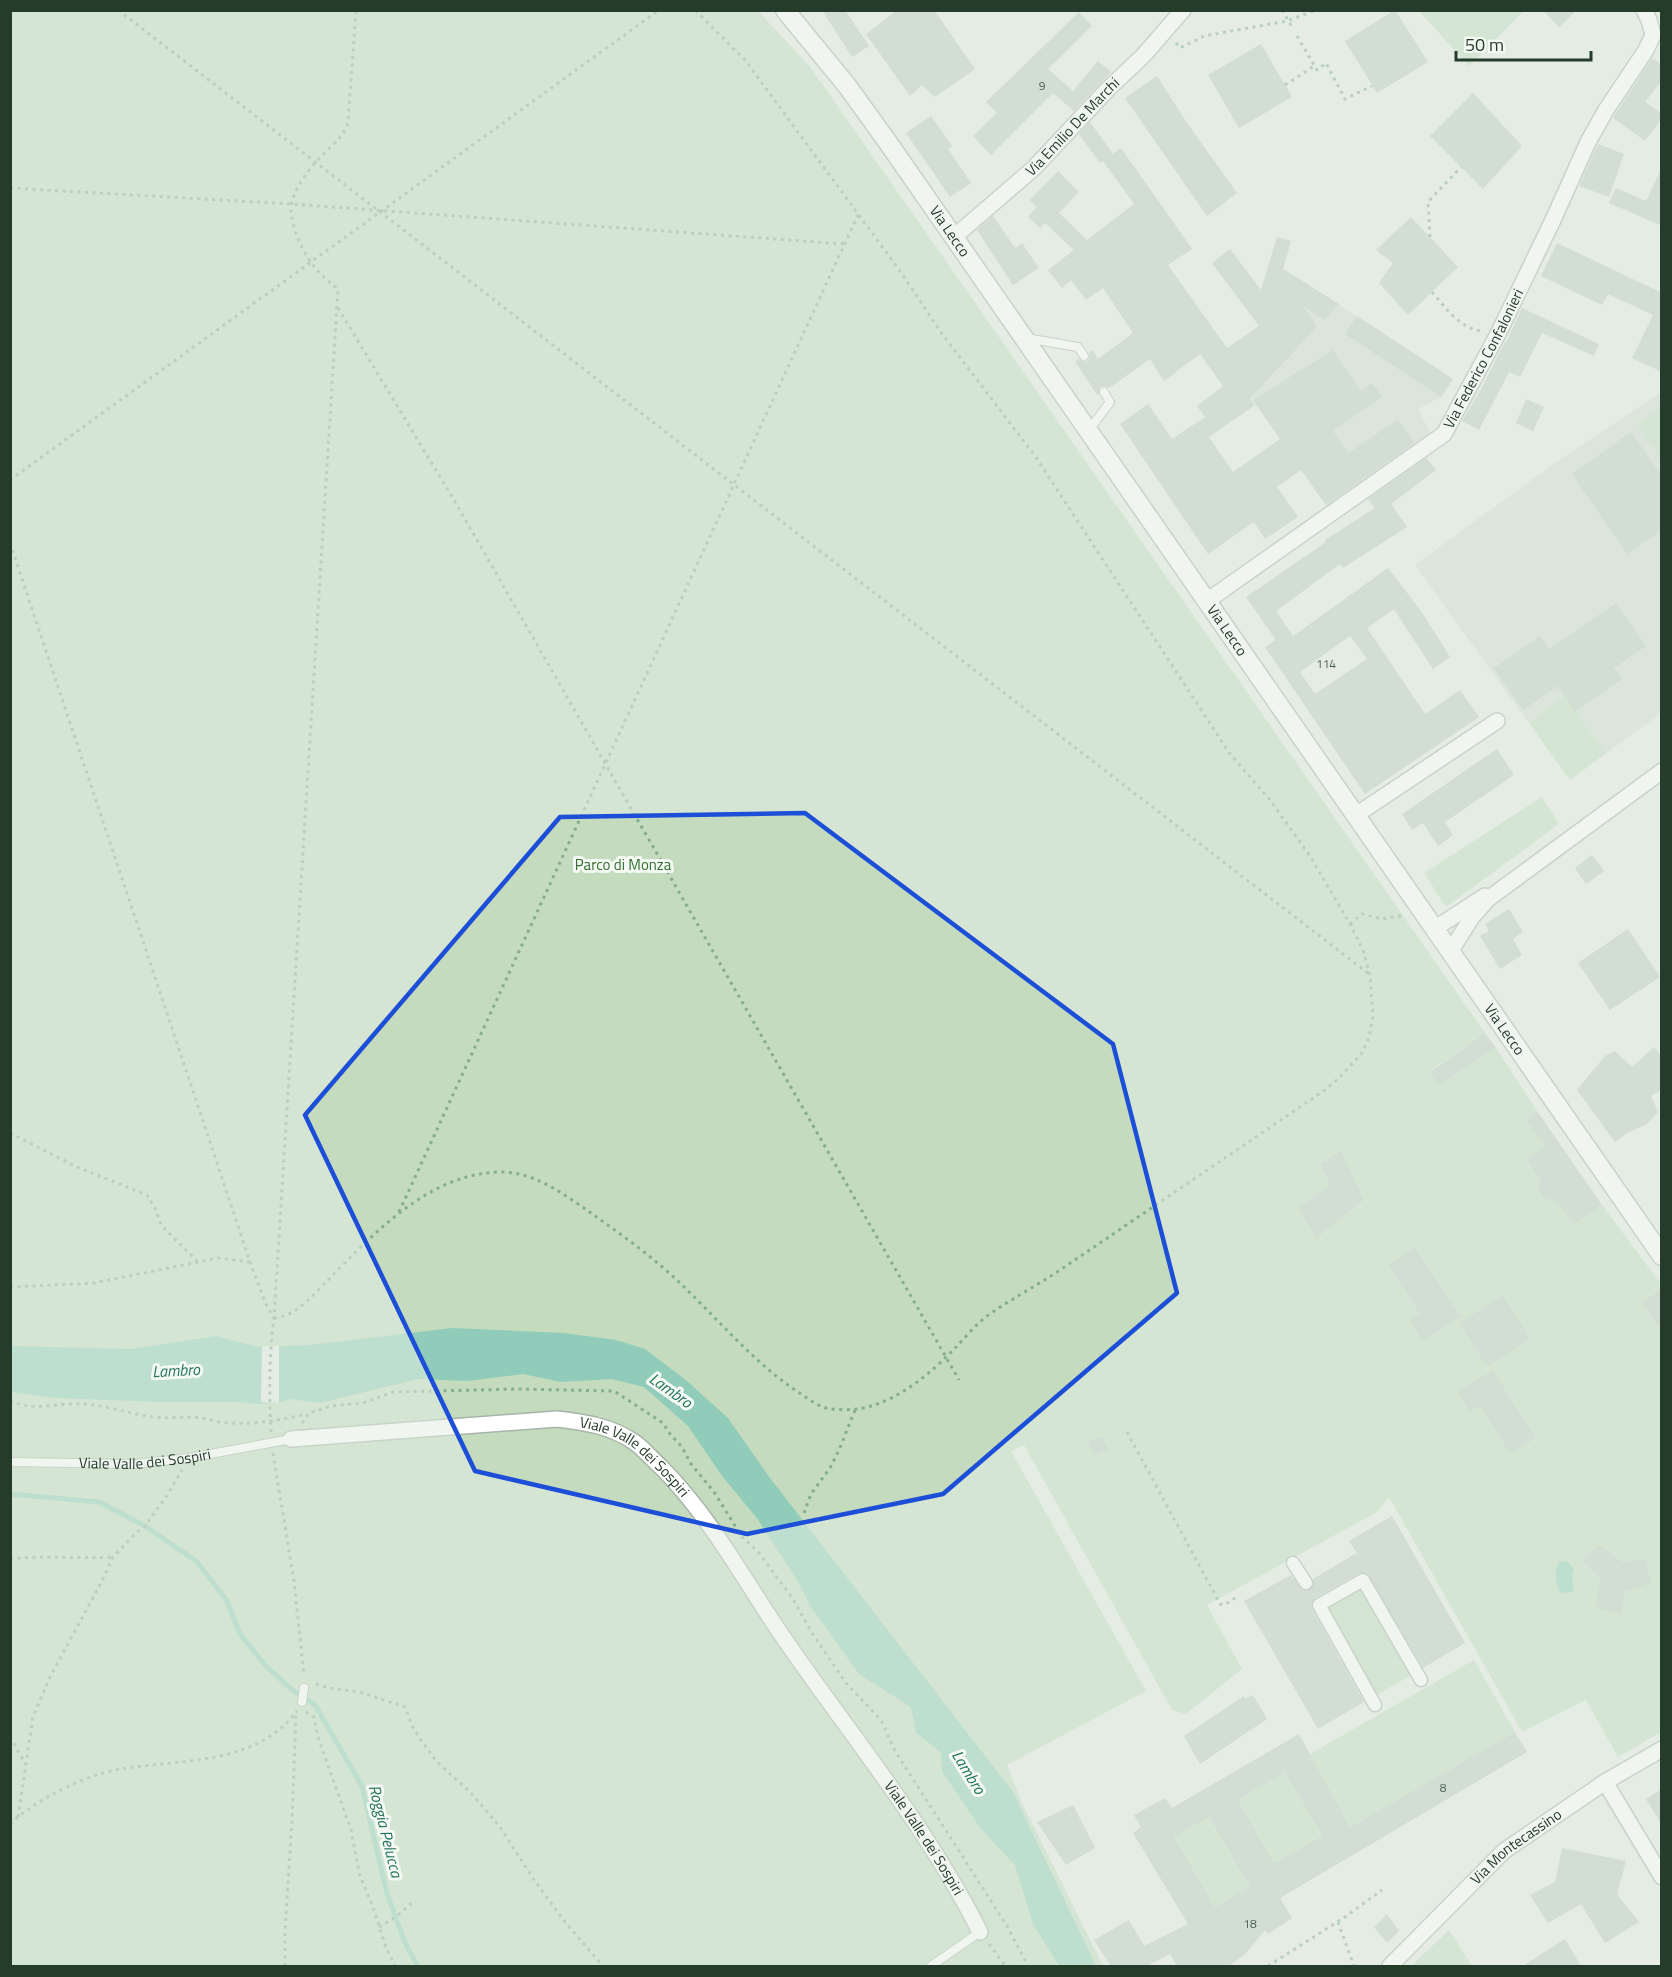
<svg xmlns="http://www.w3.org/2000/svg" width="1672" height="1977" viewBox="0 0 1672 1977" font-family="'Titillium Web',sans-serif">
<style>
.built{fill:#d2dcd2}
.green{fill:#c4dbbe;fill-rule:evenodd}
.water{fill:#90ccb9}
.pier{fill:#e4ece4}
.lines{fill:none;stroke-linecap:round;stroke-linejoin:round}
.stream{stroke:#90ccb9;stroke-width:5}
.building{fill:#bcc9be;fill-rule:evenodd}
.pedestrian-tunnel{stroke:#bec9bf;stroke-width:12;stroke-dasharray:12 6;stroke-linecap:butt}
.service-casing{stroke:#a7b4a9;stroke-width:10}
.pedestrian-casing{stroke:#a7b4a9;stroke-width:15}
.minor-casing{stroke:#a7b4a9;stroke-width:18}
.secondary-casing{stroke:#a3b7a7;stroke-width:21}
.path{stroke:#87ad8f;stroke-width:3;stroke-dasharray:3 4.5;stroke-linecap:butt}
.service{stroke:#fff;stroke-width:8}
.pedestrian{stroke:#fff;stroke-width:12}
.minor{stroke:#fff;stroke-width:15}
.secondary{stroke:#fff;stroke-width:18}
.marked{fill:none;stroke:#1d4ed8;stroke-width:4.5;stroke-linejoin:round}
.labels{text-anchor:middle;stroke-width:6;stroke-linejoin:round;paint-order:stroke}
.number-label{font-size:12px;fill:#4b5f50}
.street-label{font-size:15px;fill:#253c2b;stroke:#f4f9f4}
.park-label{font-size:15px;fill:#376f32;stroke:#f4f9f4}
.water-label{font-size:16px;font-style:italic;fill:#23735b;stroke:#f4f9f4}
</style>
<rect width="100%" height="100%" fill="#e4ece4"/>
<!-- built -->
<path class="built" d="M1295 276 1453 379 1441 397 1418 409 1430 432 1416 445 1327 507 1245 388 1277 307Z
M1660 393 1661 394V713L1570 780 1415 565 1552 465Z"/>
<!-- green -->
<path class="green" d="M10 11H758L811 68 1485 1033 1430 1071 1438 1086 1496 1048 1537 1111 1525 1120 1546 1147 1526 1158 1541 1182 1537 1187 1542 1197 1572 1188 1574 1223 1602 1205 1661 1284V1288L1641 1303 1654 1321 1662 1316 1661 1732 1618 1757 1586 1700 1522 1732 1389 1497 1377 1512 1207 1605 1242 1669 1186 1714 1172 1710 1024 1445 1011 1451 1146 1691 1007 1765 1021 1801 1103 1966H11ZM1341 1152 1364 1200 1316 1237 1298 1207 1330 1185 1320 1164ZM1415 1247 1461 1316 1423 1341 1409 1320 1419 1313 1388 1265ZM1503 1296 1530 1339 1487 1367 1460 1323ZM1493 1370 1536 1438 1510 1454 1480 1406 1470 1412 1458 1392ZM1599 1545 1623 1562 1645 1559 1652 1581 1625 1592 1621 1614 1600 1578Z
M1419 11H1524L1469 66Z
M1661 408V459L1637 425Z
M1564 695 1606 753 1570 780 1529 723Z
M1542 797 1559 824 1446 907 1424 873Z
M1364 1574 1420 1670 1368 1700 1312 1603Z
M1474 1660 1515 1732 1350 1827 1310 1754Z
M1285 1772 1322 1836 1274 1863 1238 1800Z
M1209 1817 1250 1887 1215 1907 1174 1837Z
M1449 1930 1472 1966H1411Z"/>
<!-- water -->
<path class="water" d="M452 1328 564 1333 616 1340 645 1349 687 1381 728 1418 770 1478 1013 1792 1096 1966H1059L1033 1924 1015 1865 981 1829 942 1771 941 1752 916 1733 911 1707 859 1674 811 1607 800 1585 757 1518 722 1476 688 1426 644 1387 612 1379 561 1382 523 1374 467 1381 418 1379 320 1403 290 1399 279 1403 257 1404 238 1402H162L55 1398 11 1392V1346L131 1349 216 1336 258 1347 310 1345Z
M1567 1561 1574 1569 1572 1576 1574 1590 1569 1593 1560 1592C1555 1581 1554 1573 1559 1562Z"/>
<!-- pier -->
<path class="pier" d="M262 1346H279V1403L261 1402Z"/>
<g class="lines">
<!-- stream -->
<path class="stream" d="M10 1494 99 1502 145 1526 196 1561 226 1599 240 1634 266 1666 291 1689 315 1705 362 1786 387 1894 406 1945 418 1966"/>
</g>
<!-- building -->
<path class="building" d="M822 10H845L869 46 852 57Z
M897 10H934L975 69 935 97 922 85 910 96 866 34Z
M1395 10 1428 62 1377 93 1345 41Z
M1543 10H1577L1559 27Z
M1079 12 1092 26 1048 69 1073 91 1098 61 1111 72 1074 111 1053 93 991 155 973 136 997 113 986 102Z
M1261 44 1292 97 1239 128 1208 75Z
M1652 58 1662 65V80L1645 102 1662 114V118L1645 141 1613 118Z
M1157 76 1187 123 1237 193 1207 216 1125 98Z
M1473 93 1522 146 1483 189 1430 136Z
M931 116 952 146 948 149 971 183 950 197 906 133Z
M1090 122 1113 154 1100 163 1079 134Z
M1598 144 1624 154 1609 197 1579 186Z
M1121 148 1192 249 1168 265 1227 348 1259 326 1212 263 1230 249 1261 290 1277 237 1291 241 1283 269 1339 304 1324 320 1303 306 1317 327 1250 398 1255 405 1209 437 1233 472 1280 439 1253 400 1333 350 1361 391 1372 383 1382 397 1333 431 1349 453 1398 419 1414 443 1326 505 1301 470 1277 487 1298 517 1265 539 1254 522 1208 554 1120 424 1148 404 1172 439 1205 417 1197 406 1223 386 1200 354 1164 381 1150 359 1109 388 1104 386 1100 387 1098 396 1075 362 1079 359 1084 362 1088 361 1090 356 1089 353 1092 350 1098 359 1133 333 1103 288 1086 300 1071 280 1062 288 1048 270 1074 250 1045 223 1040 228 1028 217 1037 207 1030 200 1058 171 1079 192 1059 213 1087 240 1134 204 1103 161Z
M1662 168V226L1609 203 1616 188 1646 201Z
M993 216 1015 248 1022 243 1039 268 1013 285 977 230Z
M1411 217 1458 267 1408 315 1379 283 1393 263 1376 250Z
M1557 243 1662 293V372L1632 358 1653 315 1608 294 1602 305 1541 276Z
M1522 308 1599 344 1594 356 1542 333 1520 377 1509 372 1479 430 1462 421 1480 391 1505 342 1506 343Z
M1357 316 1453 379 1441 397 1345 334Z
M1526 399 1544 407 1533 431 1516 423Z
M1631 432 1662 476V530L1627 554 1572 474Z
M1426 458 1436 470 1391 504 1407 527 1343 568 1340 564 1276 611 1293 636 1388 568 1421 611 1450 657 1433 669 1394 609 1367 628 1425 714 1460 690 1479 717 1365 794 1265 647 1276 640 1246 597 1326 542 1325 540 1375 508 1368 499ZM1350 636 1367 659 1315 694 1300 672Z
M1616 603 1646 646 1614 668 1622 679 1575 712 1558 686 1523 710 1494 668 1540 636 1549 649Z
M1497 749 1514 775 1445 822 1453 835 1438 846 1423 823 1412 830 1402 814Z
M1592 855 1604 871 1586 884 1575 868Z
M1509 909 1523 932 1513 939 1522 955 1500 969 1480 936 1489 931 1485 924Z
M1628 929 1660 977 1610 1010 1578 963Z
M1485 1033 1496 1048 1438 1086 1430 1072Z
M1654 1047 1662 1057V1089L1651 1096 1658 1112 1647 1124 1627 1133 1615 1142 1577 1090 1605 1056 1615 1051 1632 1067Z
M1537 1111 1602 1205 1574 1224 1557 1202 1542 1197 1537 1187 1541 1182 1526 1158 1546 1147 1525 1120Z
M1341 1151 1364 1200 1316 1238 1298 1207 1330 1185 1320 1164Z
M1415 1247 1461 1316 1423 1341 1409 1320 1419 1313 1388 1265Z
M1662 1288V1331L1641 1303Z
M1503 1295 1530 1339 1487 1367 1459 1323Z
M1493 1370 1536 1438 1510 1454 1480 1406 1470 1412 1457 1392Z
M1102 1436 1108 1449 1094 1455 1088 1442Z
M1392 1516 1465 1643 1423 1668 1367 1573H1359L1315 1598 1312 1601V1609L1364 1702 1318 1729 1244 1601 1291 1575 1302 1590H1310L1314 1586 1313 1579 1357 1553 1349 1541Z
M1599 1545 1623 1562 1645 1559 1652 1582 1625 1592 1621 1614 1596 1607 1600 1578 1583 1560Z
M1253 1695 1267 1719 1200 1764 1184 1736 1244 1696 1245 1699Z
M1515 1732 1527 1752 1280 1898 1292 1918 1268 1934 1265 1930 1245 1954 1229 1966H1177L1170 1954 1147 1966H1111L1094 1940 1129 1920 1144 1946 1188 1924 1133 1833 1141 1827 1134 1815 1165 1798 1172 1808 1299 1734 1350 1827ZM1285 1772 1322 1836 1274 1863 1238 1800ZM1209 1817 1250 1887 1215 1907 1174 1837Z
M1662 1789V1825L1646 1799Z
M1073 1805 1095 1848 1066 1865 1037 1822Z
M1562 1848 1626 1861 1617 1894 1639 1922 1605 1943 1581 1904 1548 1923 1530 1895 1555 1882Z
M1387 1914 1399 1931 1387 1943 1374 1927Z
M1565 1939 1581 1966H1523Z"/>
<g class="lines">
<!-- pedestrian-tunnel -->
<path class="pedestrian-tunnel" d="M1306 1583 1316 1601"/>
<defs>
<g id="service">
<path d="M1026 338 1078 347 1084 356"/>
<path d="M1089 430 1110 402 1104 392"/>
<path id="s1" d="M10 1462 135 1464 189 1458 291 1439"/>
<path d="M302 1702 304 1688"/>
<path d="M931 1966 980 1932"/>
</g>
<path id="pedestrian" d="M1293 1563 1306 1583
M1375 1705 1319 1605 1363 1580 1421 1680"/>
<g id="minor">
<path d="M1644 10 1649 20 1653 35"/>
<path id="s2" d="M954 237 1034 168 1108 89 1143 56 1183 10"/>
<path id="s3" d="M1207 601 1444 434 1499 332 1553 220 1588 142 1606 110 1646 50 1653 35"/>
<path d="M1356 815 1497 721"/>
<path d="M1434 929 1485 896"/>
<path d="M1450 952 1472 917 1488 899 1662 771"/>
<path id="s4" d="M291 1439 557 1419C584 1422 611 1426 634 1442 644 1449 652 1459 661 1467 710 1516 744 1580 783 1637 851 1736 926 1825 980 1932"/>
<path d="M1605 1782 1662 1877"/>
<path id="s5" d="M1390 1966 1504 1851 1605 1782 1662 1749"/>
</g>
<g id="secondary">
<path id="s6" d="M785 10 848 87 889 144 1662 1256"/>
</g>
</defs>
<!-- service casing -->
<use href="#service" class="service-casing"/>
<!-- pedestrian casing -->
<use href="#pedestrian" class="pedestrian-casing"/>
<!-- minor casing -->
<use href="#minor" class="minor-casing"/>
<!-- secondary casing -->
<use href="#secondary" class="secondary-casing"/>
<!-- path -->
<path class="path" d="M118 10 1369 974
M1282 10 1292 27
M1297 36 1317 70 1326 63 1345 99 1372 86
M1176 43 1180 48 1204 36 1287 21 1316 10
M1285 85 1314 66
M10 188 291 204 844 244
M1430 237 1428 202 1461 167
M1432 292C1446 308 1460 329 1482 331
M338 308 454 500 959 1380
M10 480 659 10
M10 543 250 1262 265 1302 273 1317
M1350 924 1362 914 1382 919 1404 915
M10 1133 77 1167 147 1195 155 1208 161 1225 197 1261
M399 1212 858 215
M10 1287 94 1283 218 1258 250 1262
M274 1318C295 1317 312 1296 326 1282 374 1234 428 1173 501 1172 534 1172 562 1193 588 1211 619 1233 652 1256 680 1283 718 1319 753 1362 798 1392 807 1398 816 1405 826 1408 836 1410 848 1410 858 1409 896 1403 929 1375 955 1348 965 1338 975 1325 987 1316 1011 1299 1038 1285 1063 1268 1150 1209 1238 1149 1325 1090L1339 1078 1362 1053 1369 1038 1373 1016 1370 975 1363 950 1350 924 1310 856 1270 800 1230 754 1035 456 940 331 900 271 745 60 695 10
M10 1400C34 1413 58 1402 83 1404 108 1405 131 1415 156 1417 171 1419 187 1416 202 1418 208 1419 214 1421 220 1422 249 1426 280 1420 307 1414
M302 1423 309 1413 331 1406 363 1403 393 1392 518 1389 614 1391 663 1423 670 1434 682 1447 691 1464 714 1492 742 1537 759 1553 793 1599 812 1633 846 1683 881 1720 895 1751 1007 1926 1028 1966
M271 1432C269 1394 269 1356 274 1318L338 289C331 283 323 277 317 270 304 256 287 221 292 202 296 187 306 173 316 162 327 149 342 140 348 123L356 10
M1127 1432 1218 1600 1220 1604 1224 1605 1235 1598
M273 1453 294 1581 304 1675
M804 1513 811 1494 830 1468 839 1450 855 1410
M10 1559C44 1555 79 1559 113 1557
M316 1684 329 1688 360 1692 405 1707 414 1730 436 1761 471 1793 500 1827 534 1880 565 1922 603 1966
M306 1712 314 1717 318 1737 351 1830 360 1876 373 1907 386 1948 395 1966
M10 1737 26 1765
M18 1817 33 1717 49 1679 102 1581 113 1557 137 1532 145 1526 166 1497 182 1470
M10 1824C35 1800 85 1775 120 1769 180 1759 256 1766 297 1711
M1338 1922 1354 1966
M379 1927 396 1917 414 1901
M989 1944 1005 1966
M285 1966V1930L292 1821 296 1714
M1268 1966 1345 1917 1382 1890"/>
<!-- service -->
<use href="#service" class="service"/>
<!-- pedestrian -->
<use href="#pedestrian" class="pedestrian"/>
<!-- minor -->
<use href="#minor" class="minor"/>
<!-- secondary -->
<use href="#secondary" class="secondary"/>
</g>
<!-- marked area -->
<path d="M0 0H1672V1977H0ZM805 813 1113 1044 1177 1293 943 1494 747 1534 475 1471 305 1115 560 817Z" fill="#e4ece4" fill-opacity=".55" fill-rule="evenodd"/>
<path class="marked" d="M805 813 1113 1044 1177 1293 943 1494 747 1534 475 1471 305 1115 560 817Z"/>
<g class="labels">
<!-- number labels -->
<g class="number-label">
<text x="1042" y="90">9</text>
<text x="1326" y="668">114</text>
<text x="1443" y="1792">8</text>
<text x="1250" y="1928">18</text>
</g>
<!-- street labels -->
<g class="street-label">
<text dy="5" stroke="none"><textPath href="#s2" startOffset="162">Via Emilio De Marchi</textPath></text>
<text dy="5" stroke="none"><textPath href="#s6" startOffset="276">Via Lecco</textPath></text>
<text dy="5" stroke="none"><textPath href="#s3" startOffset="375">Via Federico Confalonieri</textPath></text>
<text dy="5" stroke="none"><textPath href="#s6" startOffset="762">Via Lecco</textPath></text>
<text dy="5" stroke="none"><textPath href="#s6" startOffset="1248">Via Lecco</textPath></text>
<text dy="5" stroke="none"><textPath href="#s1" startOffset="135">Viale Valle dei Sospiri</textPath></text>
<text dy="5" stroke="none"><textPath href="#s4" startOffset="356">Viale Valle dei Sospiri</textPath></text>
<text dy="5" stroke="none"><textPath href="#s4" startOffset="840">Viale Valle dei Sospiri</textPath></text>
<text dy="5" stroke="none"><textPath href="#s5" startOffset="174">Via Montecassino</textPath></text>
</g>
<!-- park labels -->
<g class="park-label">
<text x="623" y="870">Parco di Monza</text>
</g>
<!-- water labels -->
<g class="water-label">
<text transform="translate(176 1370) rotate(-3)" y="6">Lambro</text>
<text transform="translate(671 1390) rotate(35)" y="6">Lambro</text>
<text transform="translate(969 1772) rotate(58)" y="6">Lambro</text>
<text transform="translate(386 1831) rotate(76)" y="6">Roggia Pelucca</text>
</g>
</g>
<!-- border -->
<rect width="1672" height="1977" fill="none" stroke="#253c2b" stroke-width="24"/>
<!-- scale -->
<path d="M1456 51v9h135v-9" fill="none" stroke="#253c2b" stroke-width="3"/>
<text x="1465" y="51" font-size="18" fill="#253c2b" stroke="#f4f9f4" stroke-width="4.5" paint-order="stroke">50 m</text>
</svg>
